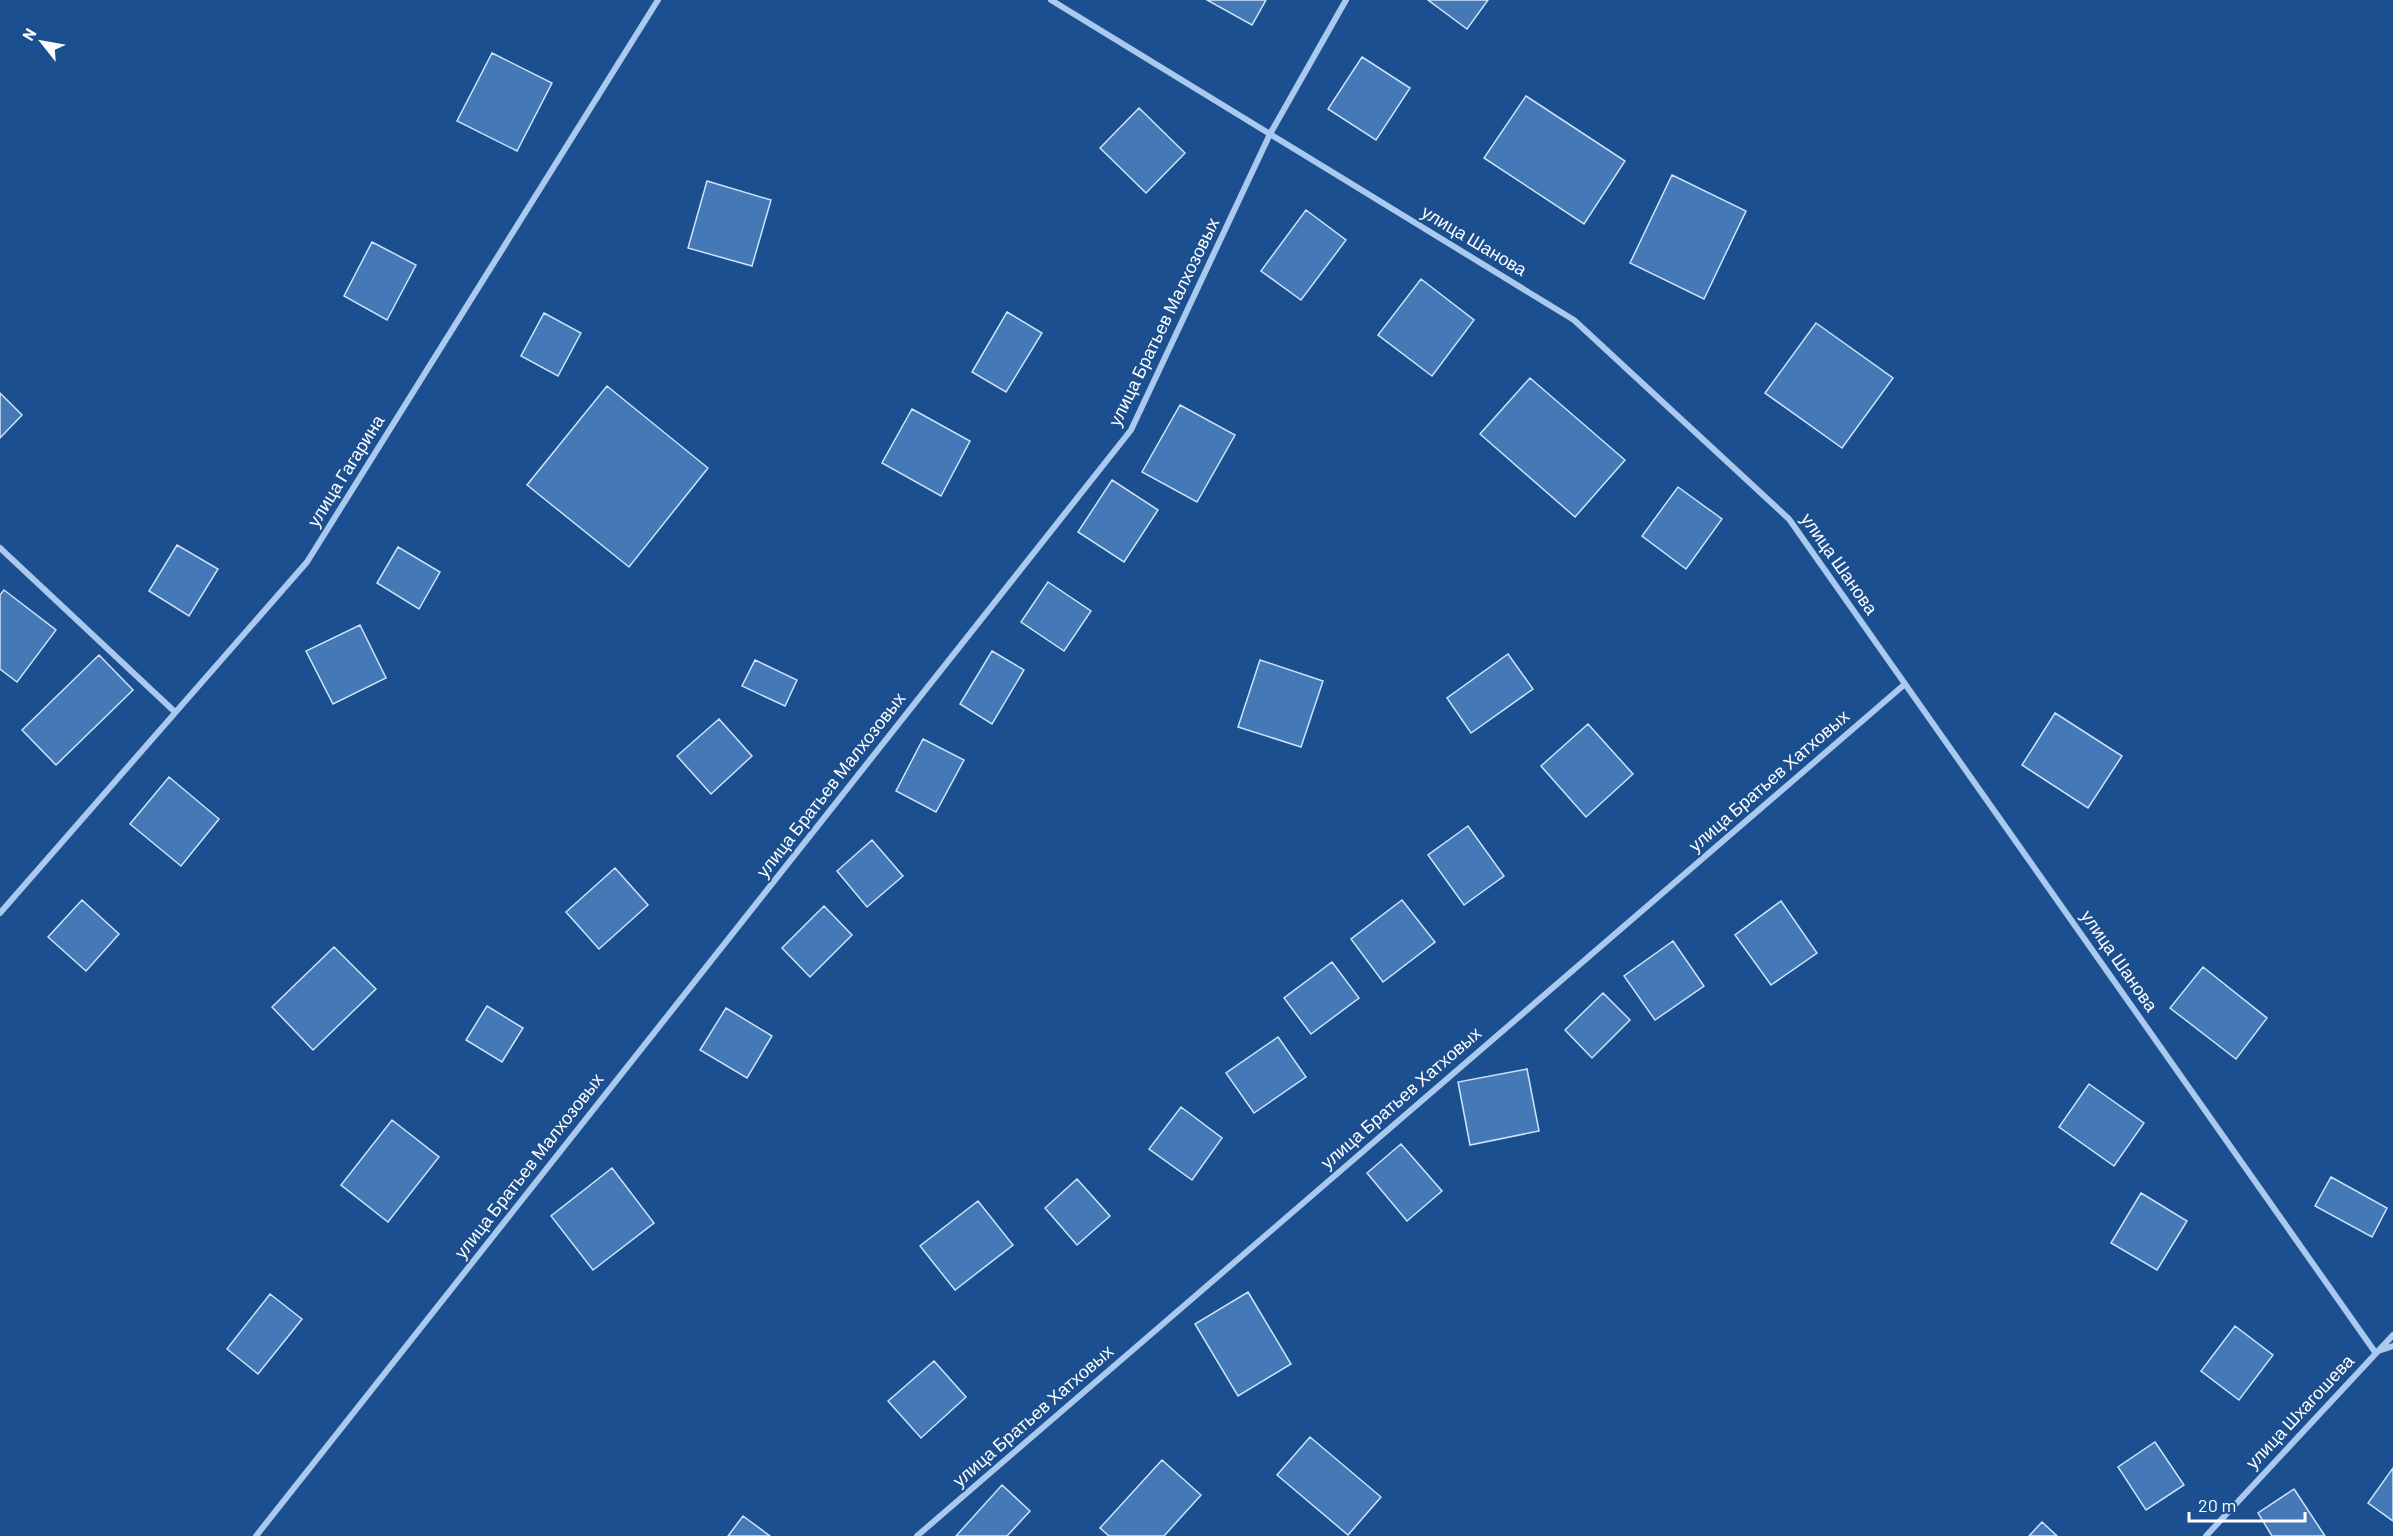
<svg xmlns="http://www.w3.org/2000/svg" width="2393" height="1536" viewBox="0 0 2393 1536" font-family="Barlow,sans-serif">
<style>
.building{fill:#4478b7;stroke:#cfe3fa;stroke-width:1.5}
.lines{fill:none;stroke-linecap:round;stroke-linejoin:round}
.street{stroke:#a9c9ee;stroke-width:6}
.labels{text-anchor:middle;stroke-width:4.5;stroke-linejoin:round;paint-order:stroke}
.street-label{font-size:18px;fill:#fff;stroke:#1b4f8f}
</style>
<rect width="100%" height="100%" fill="#1b4f8f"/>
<!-- building -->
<path class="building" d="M1207 0H1266L1252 25Z
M1428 0H1488L1467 29Z
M492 53 552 83 517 151 457 121Z
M1362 57 1410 88 1376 140 1328 109Z
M1526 96 1625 161 1584 224 1484 158Z
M1139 108 1185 153 1146 193 1100 148Z
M1672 175 1746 211 1704 299 1630 263Z
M707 181 771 200 752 266 688 248Z
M1306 210 1346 240 1301 300 1261 271Z
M372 242 416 265 387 320 344 296Z
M1421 279 1474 320 1432 376 1378 335Z
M1007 312 1042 333 1006 392 972 372Z
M544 313 581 333 558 376 521 356Z
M1816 323 1893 378 1842 448 1765 393Z
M1530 378 1625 460 1575 517 1480 434Z
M607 386 708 468 629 567 527 485Z
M0 393 22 415 0 438Z
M1180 405 1235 435 1197 502 1142 472Z
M912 409 970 441 941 496 882 463Z
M1112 480 1158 510 1124 562 1078 532Z
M1678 487 1722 519 1686 569 1642 536Z
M177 545 218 569 189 616 149 591Z
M398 547 440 572 419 609 377 583Z
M1048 582 1091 611 1064 651 1021 622Z
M4 590 56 630 17 682 0 669V595Z
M360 625 386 678 333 704 306 651Z
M992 651 1024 670 992 724 960 704Z
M1508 654 1533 689 1471 733 1447 698Z
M99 655 133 690 56 765 22 730Z
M755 660 797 680 785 706 742 686Z
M1260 660 1323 681 1301 747 1238 727Z
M2055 713 2122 756 2088 808 2022 765Z
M719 719 752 756 711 794 677 756Z
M1588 724 1633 774 1586 817 1541 766Z
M923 739 964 760 936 812 896 791Z
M169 777 219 819 181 866 130 824Z
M1468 826 1504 876 1464 905 1428 855Z
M872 840 903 876 867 907 837 871Z
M615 868 648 905 599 949 566 912Z
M82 900 119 934 86 971 48 937Z
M1402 900 1435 942 1383 982 1351 939Z
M1781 901 1817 953 1771 985 1735 935Z
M824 906 852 935 810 977 782 948Z
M1673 941 1704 986 1655 1020 1624 976Z
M334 947 376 989 313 1050 272 1007Z
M1332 962 1359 998 1311 1034 1284 998Z
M2203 967 2267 1018 2236 1059 2170 1008Z
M1603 993 1630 1020 1592 1058 1565 1030Z
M487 1006 523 1028 502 1062 466 1040Z
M726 1008 772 1036 747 1078 700 1050Z
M1278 1037 1306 1077 1254 1113 1226 1073Z
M1527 1069 1539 1131 1470 1145 1458 1082Z
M2089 1084 2144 1123 2114 1166 2059 1127Z
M1181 1107 1222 1138 1192 1180 1149 1149Z
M392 1120 439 1157 388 1222 341 1185Z
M1401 1144 1442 1191 1407 1221 1367 1173Z
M612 1168 654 1223 593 1270 551 1216Z
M2331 1177 2387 1208 2372 1237 2315 1206Z
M1077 1179 1110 1216 1077 1245 1045 1208Z
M2141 1193 2187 1221 2157 1270 2111 1243Z
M978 1201 1013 1245 955 1290 920 1246Z
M1248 1292 1291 1364 1238 1396 1195 1324Z
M270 1294 302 1319 258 1374 227 1349Z
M2235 1326 2273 1355 2239 1400 2201 1371Z
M934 1361 966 1397 921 1438 888 1401Z
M1310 1437 1381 1497 1348 1535 1277 1475Z
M2155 1442 2184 1485 2146 1510 2118 1467Z
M1162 1460 1201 1495 1164 1536H1109L1100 1528Z
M2393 1468V1521L2368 1503Z
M1002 1485 1030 1511 1007 1536H956Z
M2294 1489 2325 1536H2272L2258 1513Z
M743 1516 770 1536H728Z
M2042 1522 2057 1536H2029Z"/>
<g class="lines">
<!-- street -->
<path class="street" d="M1051 0 1574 320 1789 519 2375 1352 2393 1346
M0 548 175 712
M0 913 307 562 658 0
M256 1536 1131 430 1270 134 1346 0
M917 1536 1905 684
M2206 1536 2393 1335"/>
</g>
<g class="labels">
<!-- street labels -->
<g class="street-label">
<text transform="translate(1474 241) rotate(31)" y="6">улица Шанова</text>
<text transform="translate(1164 322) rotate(-64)" y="6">улица Братьев Малхозовых</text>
<text transform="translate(346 471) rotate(-58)" y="6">улица Гагарина</text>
<text transform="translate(1839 564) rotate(55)" y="6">улица Шанова</text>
<text transform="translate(1769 781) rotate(-41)" y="6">улица Братьев Хатховых</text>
<text transform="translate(831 785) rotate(-52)" y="6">улица Братьев Малхозовых</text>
<text transform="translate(2119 961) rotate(55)" y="6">улица Шанова</text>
<text transform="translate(1401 1098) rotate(-41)" y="6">улица Братьев Хатховых</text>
<text transform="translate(529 1166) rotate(-52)" y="6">улица Братьев Малхозовых</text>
<text transform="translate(2300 1412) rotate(-47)" y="6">улица Шхагошева</text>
<text transform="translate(1033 1416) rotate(-41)" y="6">улица Братьев Хатховых</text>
</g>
</g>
<!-- north arrow -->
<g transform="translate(42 42) rotate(301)" stroke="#1b4f8f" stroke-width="4.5" paint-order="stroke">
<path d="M0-4.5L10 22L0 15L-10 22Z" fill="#ffffff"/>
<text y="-9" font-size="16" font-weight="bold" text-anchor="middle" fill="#ffffff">N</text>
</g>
<!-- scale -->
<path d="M2189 1512v9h116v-9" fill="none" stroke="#ffffff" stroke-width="3"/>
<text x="2198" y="1512" font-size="18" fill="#ffffff" stroke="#1b4f8f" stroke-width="4.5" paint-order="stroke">20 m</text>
</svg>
